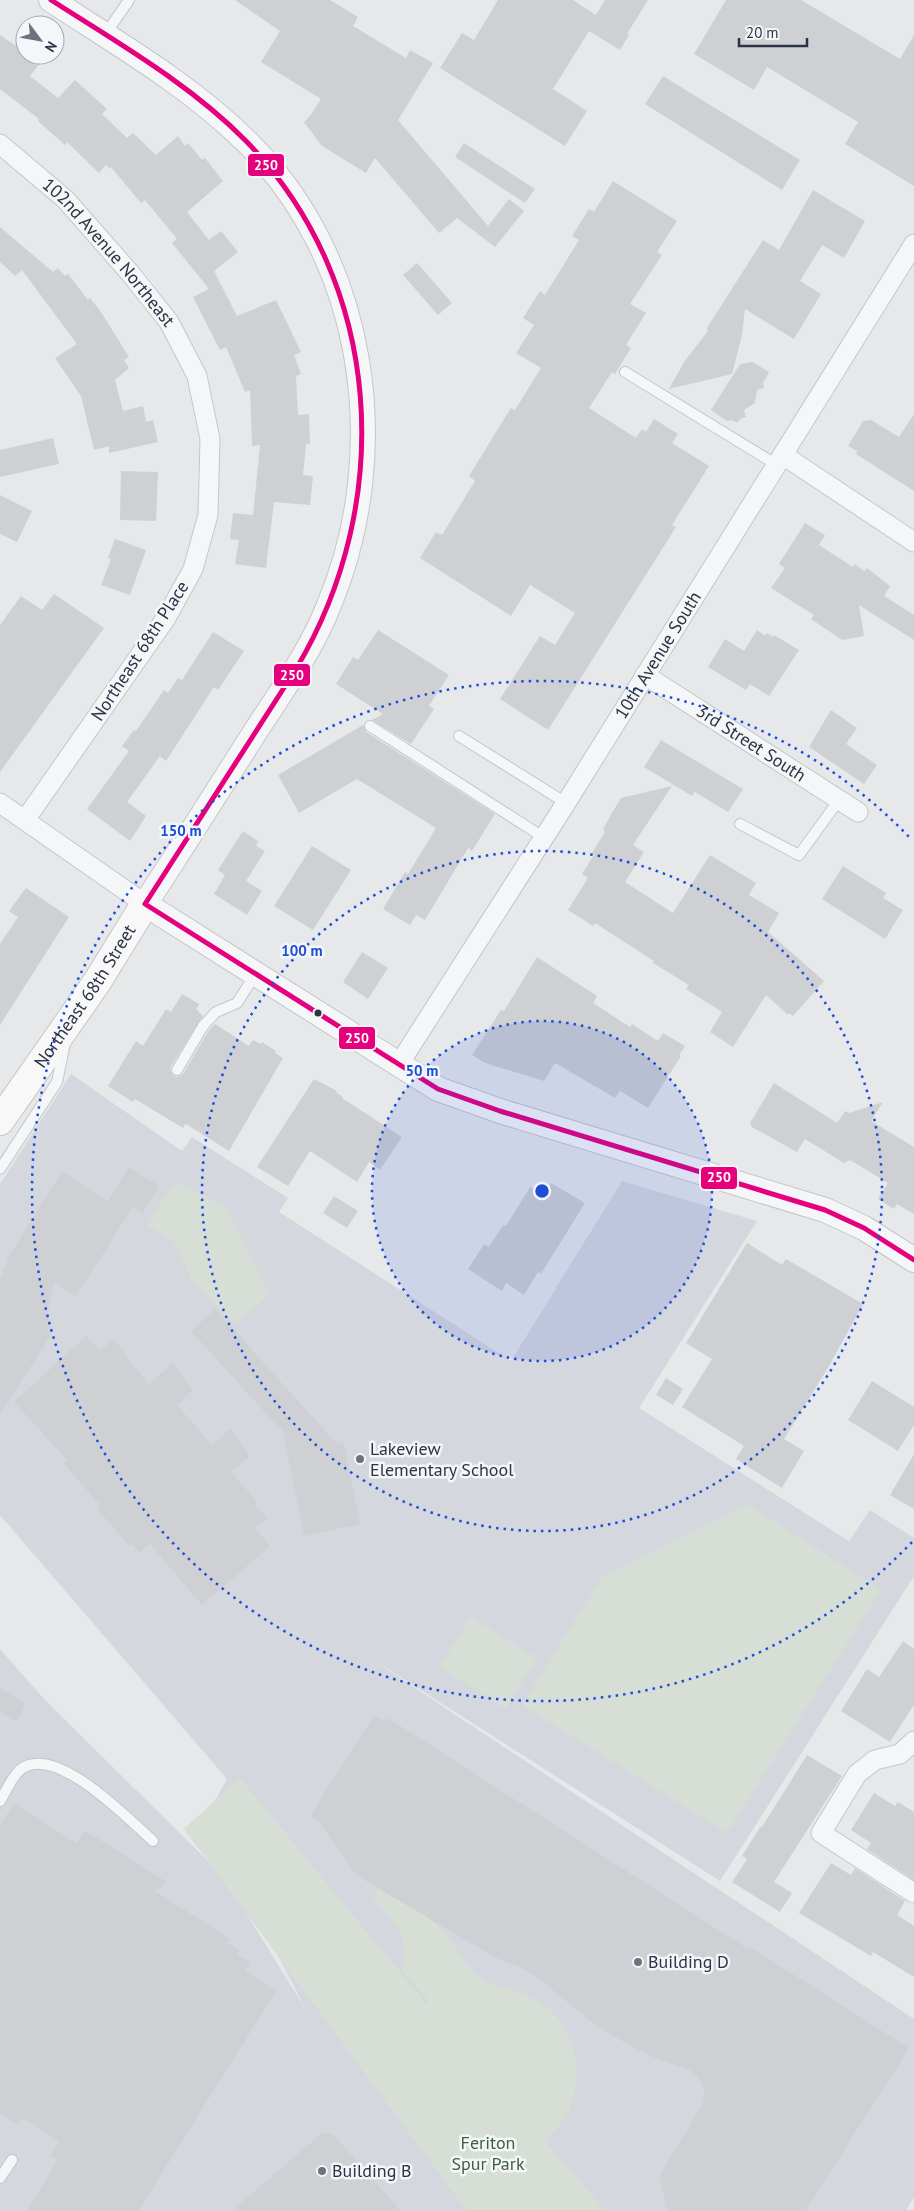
<svg xmlns="http://www.w3.org/2000/svg" width="914" height="2210" viewBox="0 0 914 2210" font-family="'PT Sans',sans-serif">
<style>
.built{fill:#d4d7dd}
.green{fill:#d6ded6}
.building{fill:#ced0d3}
.lines{fill:none;stroke-linecap:round;stroke-linejoin:round}
.service-casing{stroke:#c4c6c8;stroke-width:12}
.minor-casing{stroke:#c4c6c8;stroke-width:21}
.tertiary-casing{stroke:#c4c6c8;stroke-width:26}
.secondary-casing{stroke:#c4c6c8;stroke-width:30}
.service{stroke:#f5f6f7;stroke-width:10}
.minor{stroke:#f5f6f7;stroke-width:19}
.tertiary{stroke:#f5f6f7;stroke-width:24}
.secondary{stroke:#f8f8f8;stroke-width:28}
.bus-1-casing{stroke:#f4f6f9;stroke-width:9}
.bus-1{stroke:#e5007d;stroke-width:5}
.ring{fill:none;stroke:#1d4ed8;stroke-width:2.5;stroke-dasharray:2.5 5}
.bus-dot{fill:#2b3445;stroke:#f4f6f9;stroke-width:2}
.poi-dot{fill:#6c737f;stroke:#f4f6f9;stroke-width:2}
.labels{text-anchor:middle;stroke-width:5;stroke-linejoin:round;paint-order:stroke}
.street-label{font-size:18px;fill:#2b3445;stroke:#f4f6f9}
.poi-label{font-size:18px;fill:#2b3445;stroke:#f4f6f9;text-anchor:start}
.park-label{font-size:18px;fill:#3f6138;stroke:#f4f6f9}
.centre{fill:#1d4ed8;stroke:#f4f6f9;stroke-width:2.5}
.ring-label{font-size:15px;text-anchor:middle;font-weight:bold;fill:#1d4ed8;stroke:#f4f6f9;stroke-width:5;stroke-linejoin:round;paint-order:stroke}
.line-badge{stroke:#f4f6f9;stroke-width:2}
.badge-label{font-size:14px;text-anchor:middle;font-weight:bold;fill:#fff}
</style>
<rect width="100%" height="100%" fill="#e6e8ea"/>
<!-- built -->
<path class="built" d="M71 1074 182 1151 192 1137 288 1198 279 1212 511 1361 622 1181 757 1221 639 1408 849 1541 870 1510 914 1538V1576L720 1881 358 1650 914 2019V2197L906 2210H0V1649L45 1700 224 1877 306 2010 207 1816 227 1779 0 1515V1184Z"/>
<!-- green -->
<path class="green" d="M175 1181 227 1208 270 1295 234 1324 191 1279 174 1242 147 1225Z
M747 1504 881 1590 727 1833 522 1705 602 1577Z
M471 1617 537 1658 506 1709 439 1667Z
M240 1778 428 2006V2000L402 1971C411 1936 394 1922 373 1899L380 1887C398 1899 421 1910 437 1925 454 1939 461 1961 477 1975 490 1986 504 1987 519 1992 527 1994 536 2000 543 2005 574 2024 585 2075 570 2108 564 2121 555 2131 545 2141L605 2210H466L184 1829Z"/>
<!-- building -->
<path class="building" d="M235 0H330L358 17 353 26 406 58 410 50 433 63 398 120 488 226 509 199 524 211 495 247 457 218 439 233 375 158 366 173 322 146 304 122 310 116 321 99 261 62 280 31Z
M498 0H573L596 15 605 0H648L627 34 629 35 620 50 589 31 553 89 587 111 565 146 440 68 462 33 474 40Z
M726 0H801L900 59 914 35V186L845 144 858 122 767 67 754 90 694 54Z
M0 35 25 52V55H29L40 63 30 76 58 98 75 80 107 109 102 114 127 138 133 133 156 155 178 136 185 146 188 143 202 160 205 158 223 181 187 212 209 240 221 231 238 252 214 271 237 316 276 300 301 352 294 355 301 374 296 376 298 415 309 414 310 444H306L303 475 313 476 310 505 274 502 266 568 235 564 239 540 230 539 233 513 253 515 260 445 252 446 250 390 245 392 226 347 220 350 193 297 209 289 172 243 177 239 145 200 141 203 111 167 110 169 106 165 99 173 67 142 65 145 38 121 39 119 0 89Z
M663 76 800 160 782 190 645 104Z
M464 143 535 189 525 203 455 157Z
M613 181 677 221 657 252 662 255 630 304 646 313 626 345 631 348 615 374 612 372 589 408 636 438 642 429 646 432 654 419 678 434 672 443 709 466 672 525 676 527 548 730 500 699 540 636 555 645 575 613 530 585 511 616 420 558 436 532 442 535 475 481 469 476 511 408 515 410 541 368 516 353 534 325 523 318 540 291 545 295 579 240 572 236 589 209 594 212Z
M813 190 865 221 844 258 822 245 800 281 821 294 794 339 745 309 742 335 732 374 669 389 684 362 708 331 707 328 763 240 779 250Z
M0 227 53 272 58 268 65 276 68 274 88 300 90 298 101 312 129 357 124 360 129 368 115 380 123 411 143 406 146 422 153 420 158 442 109 453V446L94 450 81 396 55 358 77 344 22 270 15 276 0 262Z
M417 263 452 303 438 315 403 275Z
M752 362 769 372 763 383 764 388 757 390 755 403 744 410 746 417 740 419 738 423 732 420 727 421 711 410 740 364Z
M914 414V491L856 454 857 451 848 446 863 421 871 420 899 437Z
M53 438 59 464 0 477V450Z
M121 471 158 472 156 521 120 520Z
M0 495 32 511 17 542 0 534Z
M805 523 825 535 819 545 853 567 855 564 864 571 867 568 890 586 884 596 914 615V640L859 605 864 636 842 640 811 619 814 615 771 588 785 568 779 564Z
M115 539 146 550 130 595 101 585 111 559 108 558Z
M54 594 104 628 0 772V625L21 596 42 610Z
M378 630 449 675 429 706 434 709 411 744 372 720 383 714 336 684 353 657 358 660Z
M757 630 765 636 767 633 773 637 774 635 799 650 769 696 750 684 746 690 708 667 725 639 744 651Z
M213 632 244 651 218 690 214 687 166 761 160 756 127 802 146 816 130 841 87 809 129 751 122 746 134 730 136 731 164 690 168 693 178 678 182 680Z
M831 710 857 728 846 744 877 765 864 784 809 747Z
M363 725 366 732 495 814 472 851 468 848 425 920 416 915 410 925 383 909 405 872 408 874 436 828 357 779 299 813 278 775Z
M661 740 743 789 728 812 695 792 692 796 644 767Z
M672 786 633 845 644 852 625 882 673 913 710 855 756 883 749 895 779 913 768 932 824 981 793 1016 789 1013 788 1015 766 995 733 1047 710 1032 722 1012 686 989 689 985 653 963 654 961 595 923 593 926 568 910 588 878 582 874 594 855 592 853 605 832 603 830 610 816 621 798Z
M243 831 258 841 256 846 265 851 246 881 262 891 247 915 214 894 225 875 218 870Z
M312 846 351 870 313 930 274 906Z
M843 866 886 893 883 898 903 910 885 939 822 899Z
M26 888 69 917 0 1025V944L18 917 9 911Z
M362 952 388 968 368 999 343 982Z
M537 957 597 996 593 1003 630 1027 632 1024 658 1041 663 1033 685 1046 679 1055 681 1056 648 1108 620 1091 615 1098 555 1063 544 1081 485 1063 472 1055 501 1010 504 1011Z
M182 994 199 1004 196 1009 203 1016 171 1066 170 1070 173 1076 177 1077 183 1074 209 1030 215 1024 249 1046 253 1040 261 1044 262 1042 276 1051 275 1053 283 1058 229 1151 186 1124 183 1128 135 1099 133 1102 108 1086 136 1041 143 1046 166 1009 171 1012Z
M314 1079 337 1091 336 1092 343 1097 342 1098 402 1137 380 1170 369 1162 357 1182 310 1151 288 1186 257 1167Z
M774 1083 837 1123 845 1111 849 1113 883 1102 871 1121 914 1147V1214L897 1204 894 1209 878 1199 888 1183 850 1160 844 1163 805 1139 797 1152 752 1127 750 1123Z
M129 1167 159 1186 142 1213 133 1207 76 1296 54 1282 48 1310 51 1335 0 1414V1280L10 1254 62 1171 108 1201Z
M551 1183 585 1203 541 1274 538 1272 524 1295 506 1283 502 1291 468 1269 484 1244 489 1247 503 1225 506 1226 530 1187 544 1196Z
M334 1196 358 1211 347 1228 323 1213Z
M747 1243 782 1265 786 1259 863 1304 829 1366 784 1439 804 1451 782 1488 736 1459 744 1446 682 1407 712 1359 686 1343Z
M215 1309 337 1444 344 1443 360 1524 304 1536 282 1428 280 1429 191 1331Z
M86 1336 100 1351 114 1339 126 1353 124 1354 149 1384 173 1363 193 1390 177 1405 212 1445 230 1429 250 1456 231 1472 257 1502 254 1504 267 1518 255 1528 270 1546 202 1605 150 1544 139 1553 132 1544 130 1546 97 1509 101 1506 63 1463 67 1460 14 1402Z
M666 1378 683 1389 673 1405 656 1395Z
M872 1381 914 1407V1425L898 1451 848 1420Z
M914 1454V1509L890 1495Z
M903 1641 914 1649V1705L890 1742 841 1711 867 1669 879 1677Z
M0 1688 26 1704 16 1722 0 1712Z
M374 1715 385 1722 388 1718 748 1949 750 1947 909 2048 806 2210H667L659 2177 703 2104 704 2094 702 2084 696 2075 688 2069 653 2057 620 2040 589 2020 541 1980 522 1968 496 1958 356 1875 319 1822 310 1816Z
M807 1755 842 1776 774 1882 792 1893 780 1912 732 1882 747 1859 742 1856 761 1826 762 1827Z
M874 1793 895 1806 898 1802 914 1812V1880L867 1849 871 1843 851 1830Z
M14 1803 76 1843 84 1830 167 1882 155 1891 230 1939 227 1943 239 1950 237 1954 251 1962 245 1971 276 1991 139 2210H27L58 2160 50 2155 59 2141 23 2118 18 2125 0 2114V1825Z
M831 1863 851 1875 855 1868 905 1901 897 1915 914 1926V1977L873 1952 871 1956 799 1913Z
M323 2132 325 2134 328 2132 330 2135 332 2133 400 2210H233Z"/>
<g class="lines">
<defs>
<path id="service" d="M105 35 129 0
M625 372 777 465
M370 726 543 837
M459 736 566 803
M740 824 799 855 839 800
M177 1070 203 1026 216 1012 237 1003 255 975
M0 1169 57 1082 65 1043
M0 1801C6 1792 12 1776 21 1769 56 1743 128 1819 153 1841
M0 2178 12 2160"/>
<g id="minor">
<path id="s1" d="M0 144 65 199 130 273 169 322 197 376 210 439 208 515 193 569 166 618 25 820"/>
<path d="M783 455 914 542"/>
<path id="s2" d="M645 675 858 812"/>
<path d="M0 803 145 904"/>
<path id="s3" d="M399 1064 566 803 914 244"/>
<path d="M914 1741 900 1754 875 1760 857 1774 821 1833 914 1893"/>
</g>
<path id="tertiary" d="M51 0C118 44 188 84 246 141 367 259 393 452 329 605 312 649 283 689 257 729 220 787 183 846 145 904L438 1089 500 1111 825 1210 864 1228 914 1260"/>
<g id="secondary">
<path id="s4" d="M0 1121 97 982 145 904"/>
</g>
</defs>
<!-- service casing -->
<use href="#service" class="service-casing"/>
<!-- minor casing -->
<use href="#minor" class="minor-casing"/>
<!-- tertiary casing -->
<use href="#tertiary" class="tertiary-casing"/>
<!-- secondary casing -->
<use href="#secondary" class="secondary-casing"/>
<!-- service -->
<use href="#service" class="service"/>
<!-- minor -->
<use href="#minor" class="minor"/>
<!-- tertiary -->
<use href="#tertiary" class="tertiary"/>
<!-- secondary -->
<use href="#secondary" class="secondary"/>
<defs>
<path id="bus-1" d="M51 0C118 43 190 84 246 141 384 283 396 502 296 669L145 904
M145 904 438 1089 500 1111 825 1210 864 1228 914 1260"/>
</defs>
<!-- bus-1 casing -->
<use href="#bus-1" class="bus-1-casing"/>
<!-- bus-1 -->
<use href="#bus-1" class="bus-1"/>
</g>
<!-- distance rings -->
<circle cx="542" cy="1191" r="170" fill="#1d4ed8" fill-opacity=".12"/>
<g class="ring">
<circle cx="542" cy="1191" r="170"/>
<circle cx="542" cy="1191" r="340"/>
<path d="M912 1542A510 510 0 1 1 912 840"/>
</g>
<!-- markers -->
<circle class="bus-dot" cx="318" cy="1013" r="4.5"/>
<g class="poi-dot">
<circle cx="360" cy="1459" r="5"/>
<circle cx="638" cy="1962" r="5"/>
<circle cx="322" cy="2171" r="5"/>
</g>
<g class="labels">
<!-- street labels -->
<g class="street-label">
<text dy="6" stroke="none"><textPath href="#s1" startOffset="154">102nd Avenue Northeast</textPath></text>
<text transform="translate(140 651) rotate(-57)" y="6">Northeast 68th Place</text>
<text dy="6" stroke="none"><textPath href="#s3" startOffset="484">10th Avenue South</textPath></text>
<text dy="6" stroke="none"><textPath href="#s2" startOffset="126">3rd Street South</textPath></text>
<text dy="6" stroke="none"><textPath href="#s4" startOffset="151">Northeast 68th Street</textPath></text>
</g>
<!-- poi labels -->
<g class="poi-label">
<text x="370" y="1455">Lakeview<tspan x="370" dy="21">Elementary School</tspan></text>
<text x="648" y="1968">Building D</text>
<text x="332" y="2177">Building B</text>
</g>
<!-- park labels -->
<g class="park-label">
<text x="488" y="2149">Feriton<tspan x="488" dy="21">Spur Park</tspan></text>
</g>
</g>
<circle cx="542" cy="1191" r="8" class="centre"/>
<g class="ring-label">
<text x="181" y="836">150 m</text>
<text x="302" y="956">100 m</text>
<text x="422" y="1076">50 m</text>
</g>
<g class="line-badge">
<rect x="247" y="153" width="38" height="24" rx="5" fill="#e5007d"/>
<rect x="273" y="663" width="38" height="24" rx="5" fill="#e5007d"/>
<rect x="338" y="1026" width="38" height="24" rx="5" fill="#e5007d"/>
<rect x="700" y="1166" width="38" height="24" rx="5" fill="#e5007d"/>
</g>
<g class="badge-label">
<text x="266" y="170">250</text>
<text x="292" y="680">250</text>
<text x="357" y="1043">250</text>
<text x="719" y="1182">250</text>
</g>
<!-- north arrow -->
<g transform="translate(40 40) rotate(122)"><circle r="24" fill="#f4f6f9" stroke="#a4a8b1"/>
<path d="M0-4L9 19L0 12L-9 19Z" fill="#6c737f"/>
<text y="-8" font-size="14" font-weight="bold" text-anchor="middle" fill="#2b3445">N</text>
</g>
<!-- scale -->
<path d="M739 38v8h68v-8" fill="none" stroke="#2b3445" stroke-width="2.5"/>
<text x="746" y="38" font-size="15" fill="#2b3445" stroke="#f4f6f9" stroke-width="4" paint-order="stroke">20 m</text>
</svg>
